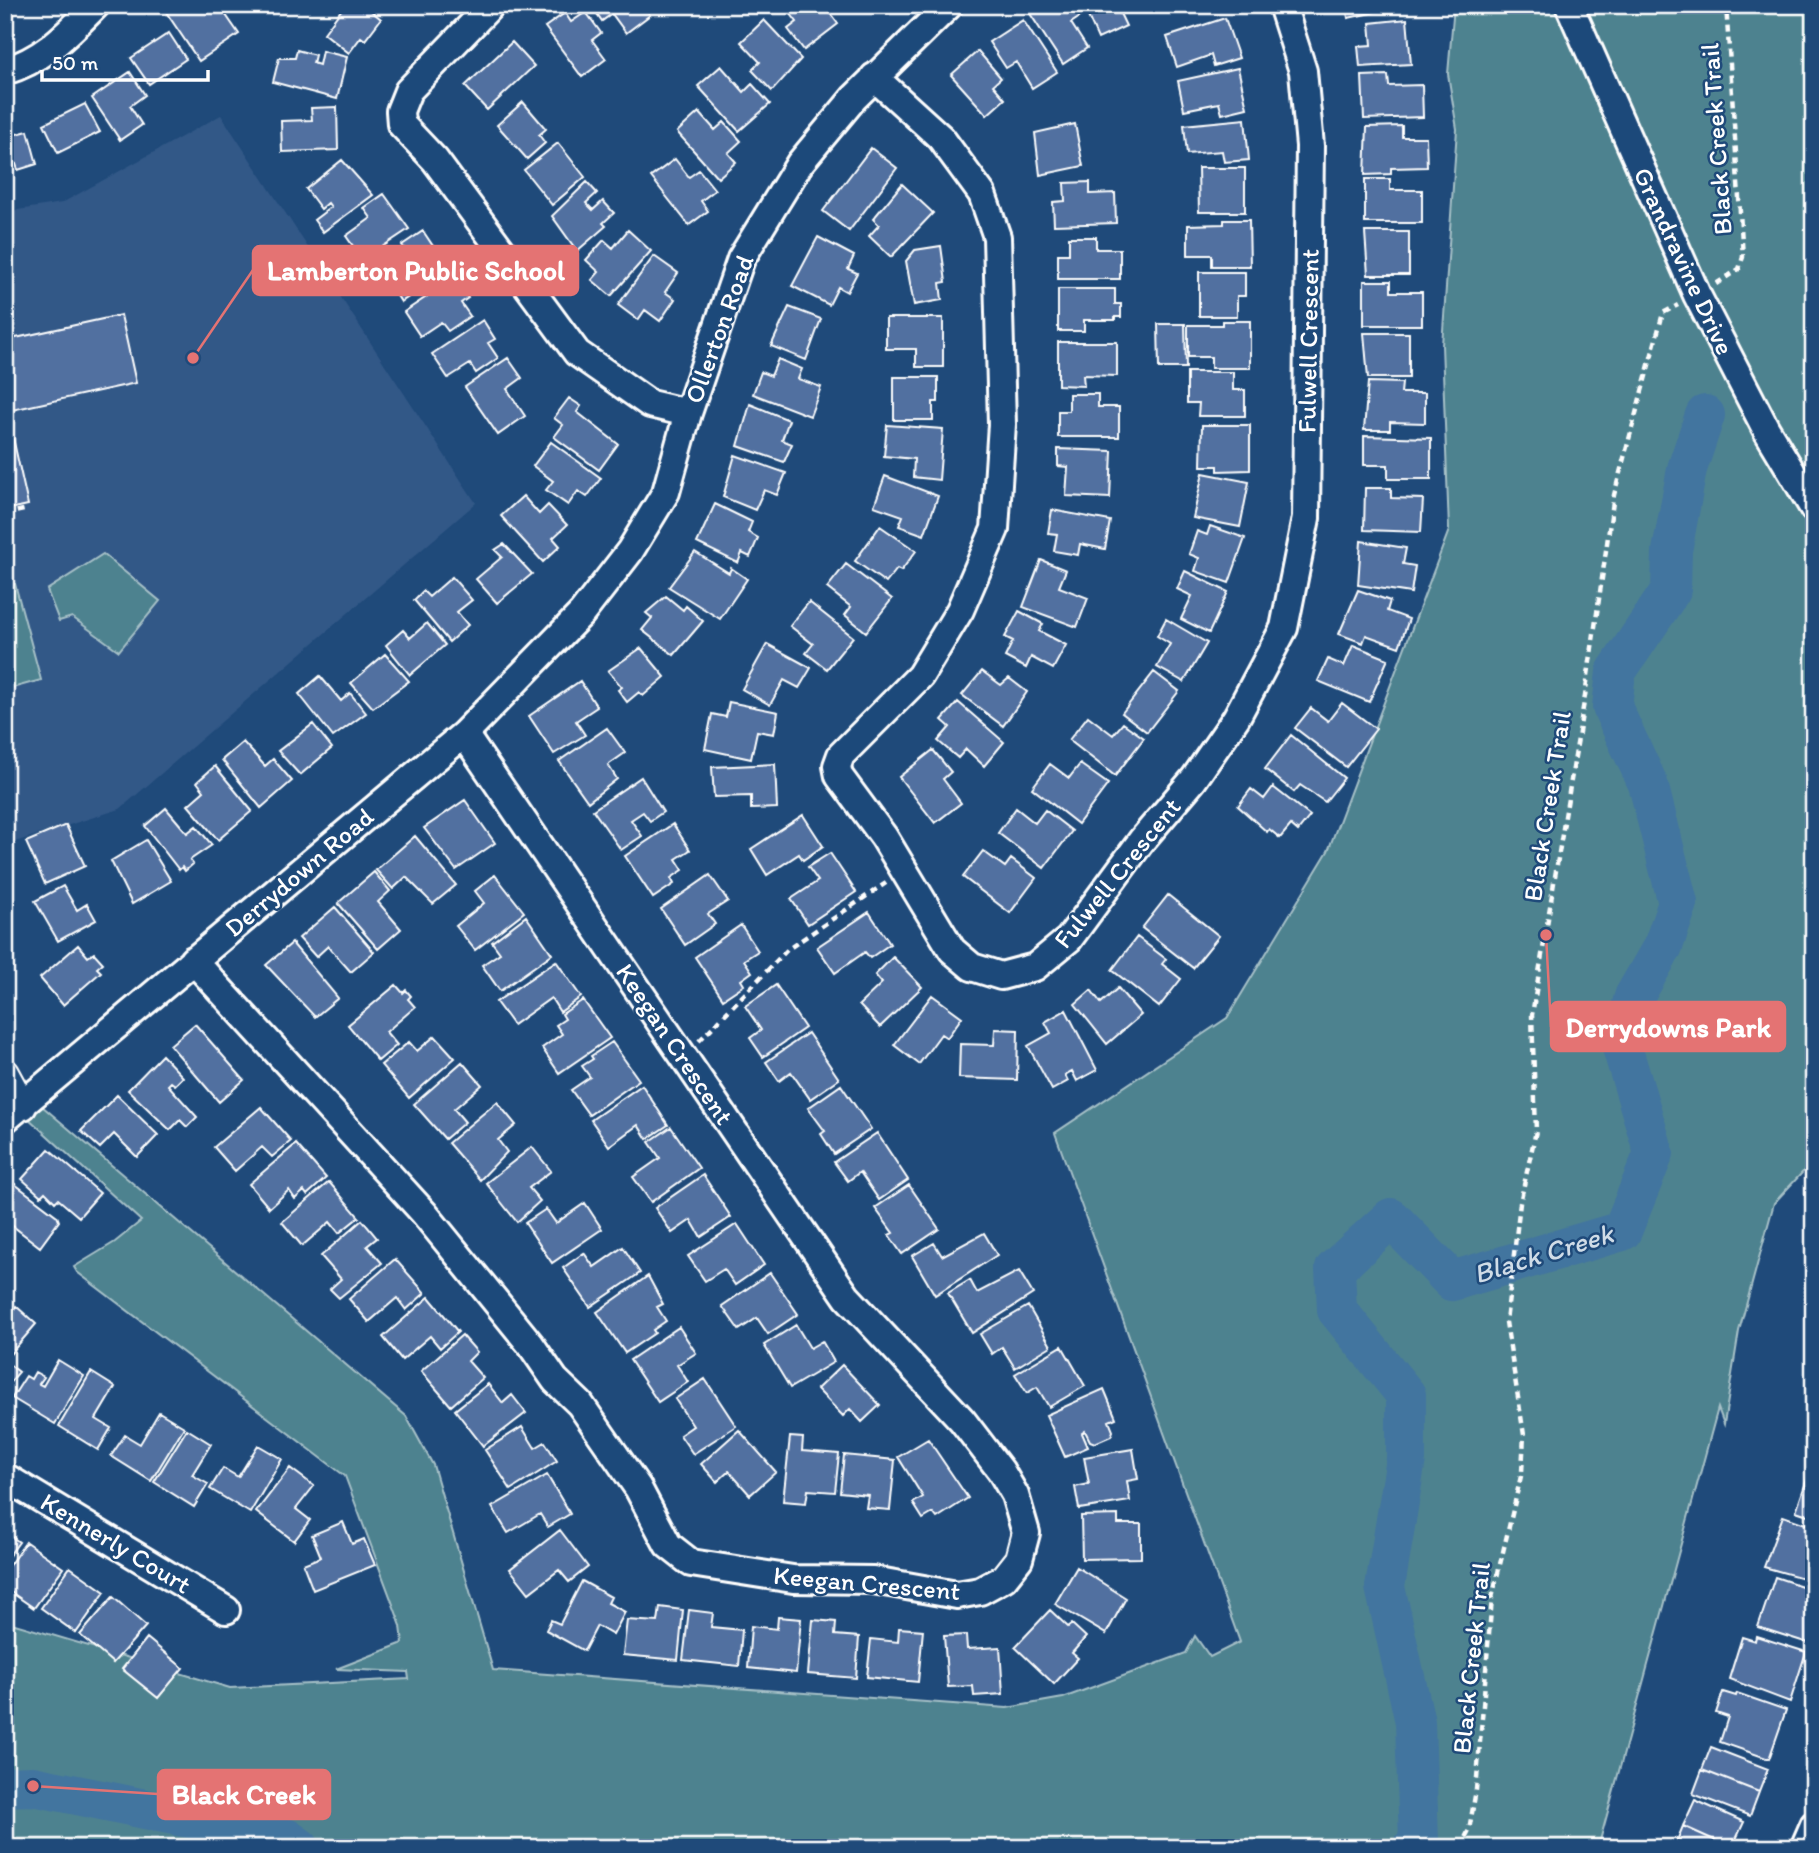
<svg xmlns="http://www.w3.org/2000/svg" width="1819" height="1853" viewBox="0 0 1819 1853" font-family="Itim,sans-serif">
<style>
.built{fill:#325887}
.green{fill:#4e828f;stroke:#a6c0c7;stroke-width:2}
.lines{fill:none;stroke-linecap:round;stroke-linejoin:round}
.river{stroke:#42759f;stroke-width:40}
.building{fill:#5170a0;stroke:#fff;stroke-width:2}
.minor-casing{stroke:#fff;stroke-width:32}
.path{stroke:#fff;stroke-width:4.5;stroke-dasharray:7 5;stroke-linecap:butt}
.minor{stroke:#1f4a7a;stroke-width:26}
.labels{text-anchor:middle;stroke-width:5;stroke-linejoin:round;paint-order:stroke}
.street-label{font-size:26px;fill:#fff;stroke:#1f4a7a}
.water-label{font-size:28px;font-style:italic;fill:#d0dce7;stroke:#1f4a7a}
.leader{fill:none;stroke:#e47373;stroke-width:2.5}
.callout-dot{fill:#e47373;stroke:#1f4a7a;stroke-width:2.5}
.callout{fill:#e47373;stroke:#e47373;stroke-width:2.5}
.callout-label{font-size:28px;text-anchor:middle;font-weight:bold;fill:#fff}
</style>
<rect width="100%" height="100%" fill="#1f4a7a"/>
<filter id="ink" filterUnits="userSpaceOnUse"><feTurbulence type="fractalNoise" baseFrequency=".0143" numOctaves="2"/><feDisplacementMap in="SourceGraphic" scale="14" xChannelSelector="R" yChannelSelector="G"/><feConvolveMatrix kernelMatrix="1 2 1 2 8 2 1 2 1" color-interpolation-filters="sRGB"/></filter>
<g filter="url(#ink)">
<!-- built -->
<path class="built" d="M221 115 476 503 120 809 5 845V212L62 203Z"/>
<!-- green -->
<path class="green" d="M1454 5H1814V1160L1774 1203 1739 1331 1724 1424 1718 1408 1598 1848H5V1621L230 1688 409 1679 408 1672 336 1669 403 1643 401 1626 345 1476 77 1272 74 1267 115 1242 141 1221 27 1117 42 1106 406 1416 433 1465 493 1670 1007 1708 1063 1698 1186 1653 1195 1636 1210 1657 1240 1642 1055 1133 1227 1018 1328 851 1449 530 1442 345 1457 129 1448 74Z
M103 554 160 601 119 651 72 617 59 621 47 590Z
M15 584 41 680 5 690V586Z"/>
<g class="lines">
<!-- river -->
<path class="river" d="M5 1787 33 1786 286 1838 300 1848
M1412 1848 1419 1842 1415 1722 1385 1587 1406 1459V1395L1337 1310 1335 1269 1391 1218 1452 1281 1622 1231 1654 1153 1621 1044 1634 997 1663 946 1678 903 1648 784 1612 707 1616 672 1671 590 1672 551 1687 469 1705 415"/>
</g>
<!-- building -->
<path class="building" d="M170 5H219L239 34 199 61 164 9Z
M345 5H364L381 19 365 40 361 37 349 53 324 33Z
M591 5H643L650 15 626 33 612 14 602 21Z
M784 5H824L838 24 804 50 788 29 797 22Z
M1040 5H1072L1080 17 1071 23 1087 48 1063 64 1029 12Z
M1083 5H1116L1126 26 1098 39Z
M1346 5H1384L1385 10 1348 18Z
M586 12 601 33 592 40 606 59 582 77 545 27 565 13 571 22Z
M1225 18 1239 58 1214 66 1211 55 1177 67 1167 37Z
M1407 19 1411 64 1360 67 1358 46 1372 45 1370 23Z
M764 20 801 59 772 91 752 70 760 62 741 42Z
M1023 20 1057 72 1032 88 1016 62 1006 68 989 42Z
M169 33 186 59 149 84 131 58Z
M512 42 534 66 487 110 465 86Z
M297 50 315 55 313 63 319 65 322 51 347 57 337 99 273 82 279 58H295Z
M978 51 1001 78 993 85 1005 99 987 115 951 75Z
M721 66 744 92 752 84 770 104 739 131 698 86Z
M1238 68 1247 108 1222 114 1219 103 1184 110 1178 81Z
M130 72 145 95 130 106 142 125 120 140 92 98Z
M1388 75 1389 86 1422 85 1423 117 1364 119 1362 76Z
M523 102 546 129 539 135 545 143 527 159 497 125Z
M85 104 100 132 58 153 44 124Z
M337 107 338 150 282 152 281 121 312 120 311 108Z
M699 112 715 130 724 122 741 141 728 153 736 162 718 178 677 132Z
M1245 119 1249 160 1224 162 1222 151 1187 154 1184 125Z
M1075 124 1083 166 1040 175 1035 133Z
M1402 126V137H1426L1427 167 1391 168V174L1365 175 1367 127Z
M28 131 37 164 18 170 16 164 5 167V137Z
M558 143 585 177 552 205 524 170Z
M871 148 897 168 849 231 823 211Z
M675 159 689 177 699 170 715 190 701 201 708 211 689 225 651 177Z
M342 160 373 195 323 232 314 220 331 207 328 203 321 209 306 189Z
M1198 168H1245V212H1199Z
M1365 179H1390V190H1422V223H1365Z
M587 182 597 193 586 203 593 210 603 201 614 213 603 223 606 226 577 251 552 216Z
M1090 182V194L1115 193 1116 223 1054 225 1053 202 1065 201 1064 183Z
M902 184 933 213 891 257 869 236 879 225 873 219Z
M384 194 409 229 355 265 345 252 353 246 346 236 371 218 364 208Z
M1224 220H1249L1250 266H1212V255H1188V225L1224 224Z
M628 230 651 251 611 296 592 280 599 272 586 260 604 240 613 248Z
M423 231 449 270 401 302 385 276 411 259 402 245Z
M1365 232H1409V275H1368Z
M818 237 854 256 848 269 857 273 847 292 838 287 829 305 792 286Z
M1069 237H1096V249H1120V279H1058V254H1069Z
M941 246 946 282 940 283 942 300 914 305 906 261 915 250Z
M654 256 678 273 665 292 675 299 660 321 645 310 638 320 618 305Z
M1199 272H1245V296H1237V316H1199Z
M455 278 468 298 461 303 470 316 448 331 441 322 420 336 404 312Z
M1364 281H1391V292H1422V325H1364Z
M1058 289H1115V304H1121V317H1115V320H1084V331H1058Z
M789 307 821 319 806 360 771 346Z
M5 313 11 339 121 315 136 383 7 411 28 505 5 510Z
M886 318H943V367H916V349H886Z
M483 320 495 339 488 343 498 358 476 373 470 364 448 378 432 354Z
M1222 321H1250V368H1211V357H1188V325H1222Z
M1158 324H1185L1186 368H1159Z
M1364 333H1409V378H1368Z
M1058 342H1117V376L1083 375 1084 386 1058 385Z
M508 358 522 378 507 389 525 416 498 435 465 387Z
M778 359 802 369 798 379 821 387 810 416 753 394 761 372 771 376Z
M1187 372H1233V390H1245V416H1198L1199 403H1187Z
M894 377H938V402H933V420H894Z
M1368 382 1402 383 1401 393H1425V423L1390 422V430H1364Z
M1069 394H1098V407H1119V437H1058V411H1069Z
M569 398 581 406 577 412 618 444 599 470 554 437 563 425 554 418Z
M750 404 789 420 782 440 792 444 784 462 738 446Z
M887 425 943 429 939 480 913 477 914 459 884 456Z
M1202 425H1250V470L1218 471V466H1201Z
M1364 436 1431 438V479H1388V465H1364Z
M551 442 601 478 587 497 578 491 568 505 546 490 553 481 533 466Z
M1058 449 1112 451 1110 498 1066 496 1068 467 1058 466Z
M735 455 786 473 777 495 764 490 755 510 723 497Z
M1203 473 1249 482 1240 527 1193 518Z
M885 476 938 496 924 535 899 526 903 516 874 506Z
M1365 488H1391V498L1423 499 1421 532 1364 530Z
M523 496 539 514 548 505 567 525 553 538 560 546 543 562 501 516Z
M715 504 752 522 748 532 758 538 750 557 742 553 738 563 697 543Z
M1052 510 1110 521 1105 549 1080 544 1078 555 1054 551 1057 534 1048 533Z
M880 526 916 551 901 571 897 569 886 583 855 561Z
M1210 526 1245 538 1229 583 1195 571 1199 558 1189 554 1197 531 1207 535Z
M1361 541 1406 548 1403 564 1415 566 1411 593 1358 585Z
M504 544 532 574 497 603 476 579 502 557 495 550Z
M695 552 729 573 731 568 747 579 720 619 669 587Z
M1041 560 1066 570 1059 587 1088 598 1077 627 1023 607Z
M846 564 892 599 866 632 845 615 851 607 827 588Z
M1185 571 1228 592 1209 633 1181 619 1192 596 1177 589Z
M452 577 472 600 457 612 468 625 449 642 414 600 423 591 429 597Z
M1358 590 1390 601 1387 611 1409 619 1399 647 1366 635 1363 643 1339 634Z
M666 596 683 610 686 606 703 621 674 655 642 630 652 618 646 613Z
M809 602 853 637 827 669 806 653 813 644 790 626Z
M1019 611 1043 624 1039 631 1066 645 1053 669 1031 657 1026 668 1005 657 1013 641 1005 637Z
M1166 619 1207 643 1184 682 1157 667 1170 644 1157 636Z
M427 623 445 645 410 675 386 645 403 630 410 638Z
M767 644 811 668 799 688 784 680 770 705 742 689Z
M1353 645 1388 659 1369 702 1318 681 1328 659 1344 666Z
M641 648 665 677 643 696 639 692 627 702 618 690 622 687 608 671Z
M385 654 409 681 373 708 351 683Z
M982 671 1001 685 1009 678 1027 692 1003 726 962 695Z
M1154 672 1179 691 1147 732 1122 713Z
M320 676 341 701 350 693 366 713 333 737 299 694Z
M580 681 597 707 576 721 585 735 554 754 529 716Z
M729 702 778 712 774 734 757 731 751 759 705 749 712 714 726 717Z
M958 702 1004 742 984 766 966 749 958 758 938 741 950 727 942 720Z
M1342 703 1376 729 1346 767 1295 728 1311 708 1328 721Z
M1088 716 1113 735 1123 723 1144 738 1115 776 1069 740Z
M313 724 332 748 300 775 278 751Z
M607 728 625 753 608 765 617 779 588 802 559 761Z
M1291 735 1344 778 1325 802 1300 785 1294 792 1265 769Z
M243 742 265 766 273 759 292 781 261 808 222 760Z
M933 750 951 772 943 779 961 803 935 823 899 777Z
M775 764 777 808 751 809V796L714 797 712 767Z
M1050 764 1069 778 1080 764 1108 784 1078 824 1032 788Z
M215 766 252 811 218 840 188 805 204 791 197 782Z
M641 777 663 812 650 821 643 812 631 820 642 836 621 850 593 810Z
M1273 787 1310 816 1298 831 1291 825 1280 838 1269 829 1267 832 1238 806 1251 789 1264 799Z
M465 800 495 843 456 870 424 828Z
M166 808 187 833 196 826 212 845 190 860 193 864 185 871 182 867 179 870 145 826Z
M1016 808 1035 823 1045 810 1072 831 1044 868 998 833Z
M803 815 823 846 803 860 799 854 767 875 751 849Z
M673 824 690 850 676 859 683 870 671 878 674 884 653 898 625 856Z
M66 825 85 866 45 884 26 842Z
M415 836 456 885 433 904 406 877 393 889 376 870Z
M146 840 171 881 132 904 111 861Z
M983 851 1005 867 1011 859 1036 878 1010 913 963 877Z
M830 853 856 892 808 924 791 899 818 881 808 867Z
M374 872 390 891 378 902 401 929 378 949 338 903Z
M495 875 524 912 475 950 456 926 484 903 475 891Z
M710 875 728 901 708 914 715 924 685 945 661 909Z
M63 886 77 910 87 904 96 920 58 941 35 901Z
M1168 895 1219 936 1193 968 1142 928Z
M335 907 374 952 351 972 328 946 316 957 299 938Z
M869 912 890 944 870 958 865 952 835 973 817 947Z
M526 916 552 954 500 991 482 965 500 953 492 942Z
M741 925 758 951 744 960 752 972 741 980 744 985 723 999 695 957Z
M1137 937 1166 959 1162 964 1181 979 1159 1007 1112 970Z
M292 943 338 998 315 1017 266 965Z
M78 945 88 957 94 953 103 963 97 968 101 972 63 1005 40 978Z
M893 957 922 987 880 1027 859 1005 882 983 875 975Z
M556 961 581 997 560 1012 551 998 513 1025 496 1002Z
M396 985 403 993 406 990 411 996 408 999 415 1007 386 1032 397 1045 378 1061 348 1025Z
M776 985 805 1028 763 1057 750 1038 761 1030 745 1006Z
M1118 988 1141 1015 1107 1044 1075 1004 1091 990 1101 1003Z
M932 995 962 1017 947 1038 941 1034 919 1064 894 1045Z
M583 1000 610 1038 559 1073 542 1048 562 1034 556 1025 565 1019 562 1014Z
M1066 1010 1097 1070 1077 1081 1072 1071 1065 1075 1068 1081 1052 1090 1028 1046 1051 1033 1045 1022Z
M195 1024 244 1080 219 1102 170 1045Z
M995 1029 1018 1030 1017 1080 959 1078 960 1044 994 1045Z
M808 1033 839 1079 810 1099 791 1072 779 1081 766 1062Z
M435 1036 455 1058 409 1098 381 1065 409 1042 417 1051Z
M612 1042 639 1080 589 1115 571 1090 590 1077 582 1066 593 1059 591 1056Z
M162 1055 183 1077 175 1085 171 1082 168 1085 197 1117 187 1127 180 1120 170 1130 128 1090Z
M462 1062 482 1085 454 1109 465 1122 445 1139 414 1104Z
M642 1085 668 1125 647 1139 638 1125 609 1146 591 1120Z
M841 1085 871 1129 834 1154 821 1134 825 1131 808 1108Z
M117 1095 158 1135 137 1157 114 1134 100 1148 81 1131Z
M497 1102 516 1125 498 1140 507 1152 480 1180 448 1143Z
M261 1107 291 1141 272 1157 262 1147 235 1171 214 1147Z
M671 1127 699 1168 651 1202 633 1177 660 1158 649 1142Z
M877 1133 908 1180 879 1200 860 1172 848 1181 834 1162Z
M296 1144 326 1178 307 1195 304 1191 295 1199 289 1190 269 1208 249 1184Z
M532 1147 551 1171 529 1188 540 1201 517 1222 486 1183Z
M49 1149 100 1193 79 1217 58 1199 55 1202 45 1192 41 1196 22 1179Z
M703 1175 731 1217 701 1237 691 1220 672 1233 655 1208Z
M7 1178 57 1216 59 1221 40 1247 5 1220Z
M329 1182 359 1217 339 1233 330 1222 302 1246 282 1222Z
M909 1185 939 1229 902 1254 889 1235 893 1233 875 1208Z
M585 1203 602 1229 552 1263 525 1223 546 1209 556 1223Z
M362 1220 377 1238 367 1246 382 1263 339 1298 330 1289 341 1279 321 1256Z
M737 1224 764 1265 735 1285 724 1269 705 1281 688 1256Z
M984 1233 997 1255 935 1295 912 1256 934 1243 942 1256Z
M623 1247 640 1273 590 1307 563 1268 584 1253 594 1267Z
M395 1259 425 1293 406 1310 397 1298 369 1322 349 1299Z
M1019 1271 1033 1294 972 1333 948 1293 970 1280 977 1293Z
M770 1273 798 1314 768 1334 757 1318 739 1330 722 1306Z
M648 1276 663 1304 657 1307 666 1321 653 1330 655 1333 625 1353 597 1312Z
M429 1297 458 1332 440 1348 430 1336 402 1360 383 1337Z
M16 1306 36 1324 5 1360V1317Z
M1028 1306 1051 1346 1015 1368 1002 1347 992 1354 980 1334Z
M796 1325 810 1348 822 1341 834 1362 790 1388 764 1345Z
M679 1327 696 1353 677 1365 688 1382 658 1402 630 1360Z
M462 1335 477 1352 468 1361 483 1378 451 1406 421 1371Z
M1062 1346 1085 1386 1049 1407 1037 1387 1027 1393 1015 1374Z
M58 1360 84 1376 55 1424 12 1398 26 1376 31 1379 35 1372 44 1377 39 1384 43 1386Z
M5 1361 19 1372 5 1388Z
M842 1365 880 1405 862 1422 850 1409 843 1416 817 1389Z
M91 1372 115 1387 96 1419 111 1428 98 1450 59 1426Z
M705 1379 736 1426 693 1454 680 1435 693 1426 675 1399Z
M488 1384 503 1403 512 1395 526 1413 483 1446 455 1410Z
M1104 1389 1116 1418 1109 1421 1113 1431 1111 1436 1095 1443 1090 1441 1085 1431 1082 1433 1088 1447 1065 1457 1046 1415Z
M159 1412 184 1427 151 1481 111 1456 125 1435 140 1444Z
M522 1427 535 1448 545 1442 557 1461 511 1490 485 1450Z
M187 1429 211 1444 192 1475 208 1484 194 1507 154 1482Z
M739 1430 776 1472 750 1495 729 1471 717 1482 701 1464Z
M790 1437 803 1438 802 1451 839 1454 835 1492 808 1490 806 1503 783 1501Z
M928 1439 968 1498 937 1518 933 1513 923 1519 913 1503 923 1497 898 1457Z
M258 1445 282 1459 250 1513 210 1489 223 1468 238 1477Z
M1133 1449 1138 1479 1127 1481 1130 1501 1079 1509 1075 1487 1089 1484 1084 1457Z
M844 1455 895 1460 890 1510 866 1508 868 1495 840 1492Z
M1813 1462H1814V1517L1796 1511Z
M290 1468 314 1486 296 1509 310 1520 294 1541 256 1512Z
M547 1475 570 1514 548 1527 540 1514 508 1533 492 1507Z
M1118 1515V1524H1141V1558L1082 1559 1081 1516Z
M1783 1516 1814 1527V1581L1764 1567Z
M343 1522 352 1544 364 1539 375 1565 313 1590 303 1564 321 1557 312 1535Z
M560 1530 588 1567 569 1582 559 1570 529 1593 510 1569Z
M5 1532 19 1542 5 1561Z
M26 1542 63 1568 34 1608 5 1588V1571Z
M70 1567 105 1592 76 1633 41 1608Z
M1077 1567 1126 1598 1106 1634 1055 1604Z
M1775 1577 1814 1590V1627L1808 1643 1758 1627Z
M582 1581 611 1597 608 1603 625 1612 613 1635 597 1626 584 1651 546 1630 551 1620 560 1624Z
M113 1597 146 1626 113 1663 80 1635Z
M660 1607 683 1610 678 1660 623 1655 627 1620 658 1622Z
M689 1610 713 1613 711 1627 742 1630 739 1666 683 1660Z
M1050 1610 1068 1627 1072 1624 1086 1637 1072 1653 1078 1658 1054 1684 1015 1647Z
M778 1617 801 1619 796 1673 748 1668 751 1626 777 1629Z
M813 1620 836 1622 835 1635 859 1637 856 1678 808 1674Z
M899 1628 923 1630 918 1682 867 1677 871 1639 898 1642Z
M966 1635 967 1649 1000 1647 1003 1694 974 1696 973 1686 948 1687 944 1636Z
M1756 1636 1806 1652 1790 1702 1729 1679 1742 1637 1755 1641Z
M147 1638 183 1668 158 1698 122 1669Z
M1723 1692 1736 1696 1737 1693 1786 1710 1769 1759 1720 1742 1728 1717 1716 1713Z
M1711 1747 1768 1769 1759 1792 1702 1770Z
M1702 1770 1759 1792 1750 1816 1693 1794Z
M1695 1800 1744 1822 1732 1848 1683 1826Z
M1683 1826 1732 1848H1674Z"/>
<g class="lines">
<defs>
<path id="minor" d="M491 5 408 91 400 111 401 124 435 160 577 353 650 404 688 413
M1569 5 1697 295 1766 429 1814 509
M5 71C45 59 67 34 96 5
M874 77 941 138 982 194 997 237 1002 424 995 529 960 610 920 676 841 755 837 766 839 776 884 837 952 950 972 967 1001 976 1035 967 1069 939 1142 840 1194 779 1236 718 1284 628 1306 518 1310 146 1303 71 1282 5
M193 960 424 1213 531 1345 555 1380 580 1404 638 1488 668 1545 691 1563 793 1579 873 1580 957 1595 980 1591 1004 1578 1019 1559 1026 1533 1015 1495 1001 1471 962 1420 847 1297 464 734
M5 1073 23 1106
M5 1119 464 734 582 613 630 551 666 492 688 413 741 259 800 163 854 98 949 5
M5 1477 226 1610
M1804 1848 1814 1825"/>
</defs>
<!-- minor casing -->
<use href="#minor" class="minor-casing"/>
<!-- path -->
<path class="path" d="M1716 284 1739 269 1743 257 1726 5
M5 514 28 509
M699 1041 788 949 886 883
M1460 1848 1469 1830 1476 1790 1492 1598 1522 1472 1524 1435 1506 1322 1520 1203 1536 1131 1532 1015 1585 696 1614 495 1663 313 1678 305"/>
<!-- minor -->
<use href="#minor" class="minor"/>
</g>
</g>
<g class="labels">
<!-- street labels -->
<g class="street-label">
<text transform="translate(1716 139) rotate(-94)" y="9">Black Creek Trail</text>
<text transform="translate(1684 261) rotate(65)" y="9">Grandravine Drive</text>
<text transform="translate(719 329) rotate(-70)" y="9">Ollerton Road</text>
<text transform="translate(1308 341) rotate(-89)" y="9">Fulwell Crescent</text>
<text transform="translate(1547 806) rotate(-81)" y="9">Black Creek Trail</text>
<text transform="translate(299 872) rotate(-40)" y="9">Derrydown Road</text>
<text transform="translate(1117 873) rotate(-51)" y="9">Fulwell Crescent</text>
<text transform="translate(675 1044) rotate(56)" y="9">Keegan Crescent</text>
<text transform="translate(116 1543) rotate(31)" y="9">Kennerly Court</text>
<text transform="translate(867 1583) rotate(5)" y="9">Keegan Crescent</text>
<text transform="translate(1471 1658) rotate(-84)" y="9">Black Creek Trail</text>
</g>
<!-- water labels -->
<g class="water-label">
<text transform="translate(1543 1253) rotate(-17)" y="10">Black Creek</text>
</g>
</g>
<!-- callouts -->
<path class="leader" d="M193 358L253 270M1546 935L1551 1027M33 1786L158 1794"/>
<g class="callout-dot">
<circle cx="193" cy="358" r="7"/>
<circle cx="1546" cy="935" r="7"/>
<circle cx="33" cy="1786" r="7"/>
</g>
<g class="callout">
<rect x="253" y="246" width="325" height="49" rx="7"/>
<rect x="1551" y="1002" width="234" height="49" rx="7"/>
<rect x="158" y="1770" width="172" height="49" rx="7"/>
</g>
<g class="callout-label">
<text x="416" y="280">Lamberton Public School</text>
<text x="1668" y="1037">Derrydowns Park</text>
<text x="244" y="1804">Black Creek</text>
</g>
<!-- margin -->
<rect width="1819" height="1853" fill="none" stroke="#1f4a7a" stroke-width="28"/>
<rect x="14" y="14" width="1791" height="1825" fill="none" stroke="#fff" stroke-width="2.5" filter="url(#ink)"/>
<!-- scale -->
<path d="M42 70v10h166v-10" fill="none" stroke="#ffffff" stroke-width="3.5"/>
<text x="52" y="70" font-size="21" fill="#ffffff" stroke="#1f4a7a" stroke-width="5" paint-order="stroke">50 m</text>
</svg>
